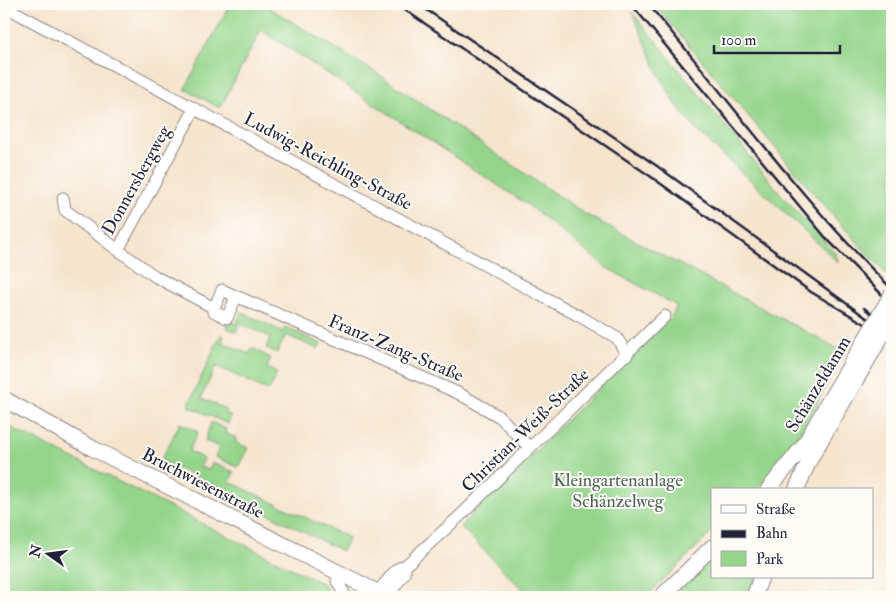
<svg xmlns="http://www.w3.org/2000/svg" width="896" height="601" viewBox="0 0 896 601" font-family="'IM FELL Double Pica',serif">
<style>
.green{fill:#94d58b;stroke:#5b7c63}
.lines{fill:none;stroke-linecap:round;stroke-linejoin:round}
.minor-casing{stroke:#8c8384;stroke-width:13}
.major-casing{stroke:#8c8384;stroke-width:17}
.minor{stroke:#fff;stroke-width:11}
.major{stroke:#fff;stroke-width:15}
.rail{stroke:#22223b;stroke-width:2.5}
.major-bridge-casing{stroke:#8c8384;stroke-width:17;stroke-linecap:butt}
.major-bridge{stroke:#fff;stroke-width:15}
.labels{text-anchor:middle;stroke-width:4;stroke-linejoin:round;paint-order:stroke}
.street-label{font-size:18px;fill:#22223b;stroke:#fdfcf7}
.park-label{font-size:18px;fill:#4a6157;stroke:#fdfcf7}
</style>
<rect width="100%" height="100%" fill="#fdfcf7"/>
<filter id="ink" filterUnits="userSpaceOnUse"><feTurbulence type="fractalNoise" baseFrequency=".02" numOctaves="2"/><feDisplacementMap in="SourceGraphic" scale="10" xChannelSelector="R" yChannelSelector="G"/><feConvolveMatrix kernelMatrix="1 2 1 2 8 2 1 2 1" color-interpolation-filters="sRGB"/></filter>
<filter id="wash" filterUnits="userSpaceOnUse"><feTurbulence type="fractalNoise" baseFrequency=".0096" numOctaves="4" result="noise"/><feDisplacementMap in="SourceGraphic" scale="20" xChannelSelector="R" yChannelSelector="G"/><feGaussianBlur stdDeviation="1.12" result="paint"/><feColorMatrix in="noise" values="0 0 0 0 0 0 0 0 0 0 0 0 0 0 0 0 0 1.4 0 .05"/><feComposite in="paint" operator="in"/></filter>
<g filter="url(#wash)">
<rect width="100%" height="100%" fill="#f6e4cd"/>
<!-- green -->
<path class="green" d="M230 4H263L378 74 585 214 844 352C819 400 794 452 755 490H712V532L646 597H530L460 526 672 316 677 306 607 268 528 205 261 30 220 108 185 89Z
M654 4H892V269L888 276 826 208Z
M632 12 785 199 835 253 839 263 696 130 675 103 659 74Z
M242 312 283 332 285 327 321 344 318 349 286 335 277 353 266 348 270 337 240 323 236 332 226 327 229 321 236 324Z
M221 334 224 336 222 342 249 354 252 348 271 358 267 368 277 373 269 391 216 366 201 398 227 410 225 413 231 416 228 424 188 406Z
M211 422 226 429 225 433 237 438 235 442 248 448 238 467 215 457 220 447 205 441Z
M180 423 198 432 189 451 204 459 200 467 209 470 212 463 234 472 230 482 349 538 342 551 161 460Z
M4 424 325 585 328 597H4Z
M712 555V577H756L748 597H668Z"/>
</g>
<g filter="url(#ink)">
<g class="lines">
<defs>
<path id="minor" d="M4 6 581 317 617 338 627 355
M63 198 65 210 118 250 194 110
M118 250 156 277 214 308
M236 297 227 318 213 311 222 290 458 393 500 417 530 448
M337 581 346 597
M373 597 397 569 406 565 462 514 665 316
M387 597 404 574 406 565"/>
<path id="major" d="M4 399 92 448 387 597
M768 490 805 444 828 403
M796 490 811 457 839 409
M661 597 712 547
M754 597 761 577"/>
</defs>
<!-- minor casing -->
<use href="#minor" class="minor-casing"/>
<!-- major casing -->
<use href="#major" class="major-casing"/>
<!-- minor -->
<use href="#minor" class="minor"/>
<!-- major -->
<use href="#major" class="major"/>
<!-- rail -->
<path class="rail" d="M396 4 650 176 811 292 892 340
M418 4 657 166 868 319
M631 4 826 238 892 305
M648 4C729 99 802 201 892 289
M864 308 892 329"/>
<defs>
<path id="major-bridge" d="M828 403 892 294
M839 409 892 318"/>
</defs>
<!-- major-bridge casing -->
<use href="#major-bridge" class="major-bridge-casing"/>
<!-- major-bridge -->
<use href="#major-bridge" class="major-bridge"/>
</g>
</g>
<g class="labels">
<!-- street labels -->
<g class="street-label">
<text transform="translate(328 161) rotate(28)" y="6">Ludwig-Reichling-Straße</text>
<text transform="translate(136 180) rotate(-61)" y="6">Donnersbergweg</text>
<text transform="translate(396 348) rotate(23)" y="6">Franz-Zang-Straße</text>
<text transform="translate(818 384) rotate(-59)" y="6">Schänzeldamm</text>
<text transform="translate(525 430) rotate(-44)" y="6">Christian-Weiß-Straße</text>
<text transform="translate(203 483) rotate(27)" y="6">Bruchwiesenstraße</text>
</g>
<!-- park labels -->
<g class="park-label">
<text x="618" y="486">Kleingartenanlage<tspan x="618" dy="21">Schänzelweg</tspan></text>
</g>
</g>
<!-- margin -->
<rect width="896" height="601" fill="none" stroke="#fdfcf7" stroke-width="20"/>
<!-- legend -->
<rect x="711" y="488" width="162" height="90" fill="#fdfcf7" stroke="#a5a5ac"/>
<rect x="721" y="505" width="25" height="8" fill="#ffffff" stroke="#a5a5ac"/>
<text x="756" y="514" font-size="15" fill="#22223b">Straße</text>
<rect x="721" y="530" width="25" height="8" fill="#22223b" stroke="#a5a5ac"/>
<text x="756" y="538" font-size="15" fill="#22223b">Bahn</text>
<rect x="721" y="551" width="25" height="15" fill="#94d58b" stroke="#a5a5ac"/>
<text x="756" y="564" font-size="15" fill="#22223b">Park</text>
<!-- north arrow -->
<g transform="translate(48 554) rotate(284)" stroke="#fdfcf7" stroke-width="4" paint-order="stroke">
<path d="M0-4L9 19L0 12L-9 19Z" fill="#22223b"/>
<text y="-8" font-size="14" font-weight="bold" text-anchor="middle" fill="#22223b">N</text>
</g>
<!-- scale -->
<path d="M714 45v8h126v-8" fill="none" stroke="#22223b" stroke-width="2.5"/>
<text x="721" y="45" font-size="15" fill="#22223b" stroke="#fdfcf7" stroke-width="4" paint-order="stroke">100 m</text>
</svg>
